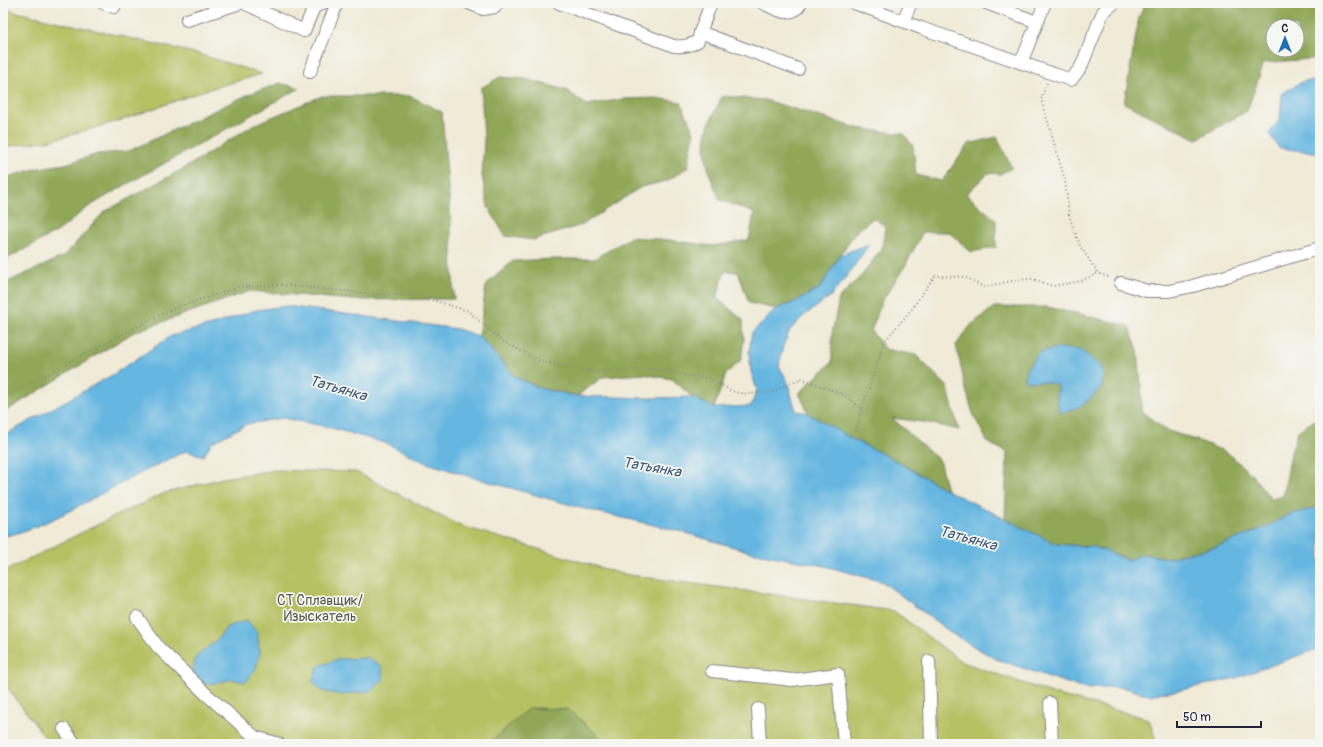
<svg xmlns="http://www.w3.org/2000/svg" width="1323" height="747" viewBox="0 0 1323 747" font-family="Pangolin,sans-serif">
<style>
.green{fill:#b6c163;stroke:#6c724f}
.forest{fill:#90a759;stroke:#59644a;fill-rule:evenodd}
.water{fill:#65b6e0;stroke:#446c8e}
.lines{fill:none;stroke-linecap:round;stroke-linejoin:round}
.minor-casing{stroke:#898688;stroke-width:14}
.path{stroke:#898688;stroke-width:2;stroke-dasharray:1 3;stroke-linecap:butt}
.minor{stroke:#fff;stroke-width:12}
.labels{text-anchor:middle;stroke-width:3.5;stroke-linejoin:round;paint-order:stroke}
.park-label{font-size:14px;fill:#565a49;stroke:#f6f6f2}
.water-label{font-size:15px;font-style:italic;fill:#395675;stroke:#f6f6f2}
</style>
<rect width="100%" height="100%" fill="#f6f6f2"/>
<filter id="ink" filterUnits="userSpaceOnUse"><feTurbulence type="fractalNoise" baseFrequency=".025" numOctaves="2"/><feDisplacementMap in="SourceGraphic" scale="8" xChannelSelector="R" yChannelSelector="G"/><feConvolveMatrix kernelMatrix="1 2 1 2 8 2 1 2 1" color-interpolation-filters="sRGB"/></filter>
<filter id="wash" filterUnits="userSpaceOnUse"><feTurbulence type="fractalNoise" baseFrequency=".012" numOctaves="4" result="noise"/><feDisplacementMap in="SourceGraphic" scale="16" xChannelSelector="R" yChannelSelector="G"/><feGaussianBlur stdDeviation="0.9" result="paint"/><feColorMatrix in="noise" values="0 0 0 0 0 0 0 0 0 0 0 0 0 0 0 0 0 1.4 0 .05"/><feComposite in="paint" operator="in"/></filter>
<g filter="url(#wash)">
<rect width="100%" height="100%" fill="#f0ead6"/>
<!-- green -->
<path class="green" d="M3 9 199 54 262 74 203 91 122 120 53 140 3 147Z
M275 470 356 472 458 525 622 574 894 611 962 662 1058 695 1149 719 1157 744H50L3 682V572L117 515 165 493 223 478Z"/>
<!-- forest -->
<path class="forest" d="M1146 3H1312L1320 16V58L1264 63 1247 111 1197 139 1124 103 1139 17ZM1273 26H1297V50H1273Z
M500 77 526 79 566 90 587 105 623 99 657 98 681 102 694 133 688 167 667 181 641 187 582 225 533 240 505 236 488 207 482 176 484 139 481 88Z
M280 83 300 88 122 187 85 209 60 230 3 261V178L39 168 65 164 98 154 129 151 247 95Z
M322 96H410L442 112 451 222 454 299 353 300 250 291 134 332 3 413V284L64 256 104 212 188 166 253 125Z
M722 96 765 100 857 128 904 134 913 146 916 175 942 181 968 144 997 137 1012 168 1000 174 988 173 966 194 996 220V247L971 252 949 232H923L905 266 882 301 871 331 885 349 916 355 947 386 959 430 929 423 892 418 939 460 947 490 887 456 856 441 808 413 799 393 832 362V334L839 298 863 274 882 248 885 226 873 218 855 233 840 255 820 288 795 302 776 309 749 303 738 272 725 271 717 298 743 320 744 340 741 360 726 374 714 408 692 397 672 379 643 374 603 377 577 396 542 389 515 377 479 336 486 285 513 261 549 259H594L631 237 670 240 712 246 749 240 754 213 720 200C710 178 700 153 708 127 711 117 718 106 722 96Z
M994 307H1047L1080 314 1129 326 1138 350 1141 384 1142 412 1166 430 1202 442 1228 453 1253 476 1271 499 1283 496 1292 449 1298 431 1320 416V507L1288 515 1269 526 1216 547 1168 558 1143 554 1129 560 1095 547 1056 544 1005 519 1007 452 988 443 973 414 966 390 956 345 971 325Z
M529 708 568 709 608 744H488Z"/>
<!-- water -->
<path class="water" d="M1304 81H1320V153L1279 148 1269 133 1280 120 1282 93Z
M869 244 855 265 831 296 805 315 790 330 783 346 779 366 787 380 796 411 808 413 856 441 887 456 947 490 1056 544 1095 547 1129 560 1143 554 1168 558 1216 547 1269 526 1288 515 1320 507V648L1236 678 1181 690 1149 695 1122 687 1085 689 996 659 954 635 883 582 825 566 751 552 679 531 585 509 468 476 424 462 388 444 328 427 283 418 247 424 211 443 204 456 186 451C161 463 136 475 112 488 75 508 44 527 3 537V436L114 374 171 336 215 324 256 310 286 306 458 329 479 336 515 377 542 389 577 396 649 398 692 397 714 408 751 406 757 390 751 372 749 352 752 332 762 324 776 309 795 302 820 288 840 255Z
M1059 348 1081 350 1103 368 1102 387 1082 406 1060 413 1057 401 1058 385 1046 382 1025 381 1027 368 1040 352Z
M247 620 257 632 260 652 256 668 246 682 231 679 217 683 201 684 192 672 196 657 216 641 227 627Z
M368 658 382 667 383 680 371 691 341 695 322 691 312 681 319 666 339 659Z"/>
</g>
<g filter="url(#ink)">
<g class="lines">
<defs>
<path id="minor" d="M103 3 114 7 115 3
M244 3 304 31 314 7
M303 3 314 7 323 3
M469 3 483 9 495 7 497 3
M559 3 674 46C683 47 690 46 698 41L701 30 711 3
M763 3C776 9 791 20 801 3
M854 3 921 28 1071 80 1081 67 1103 12 1114 3
M986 3 1037 22
M187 20 240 3
M903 21 911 3
M700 32 798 69
M1021 63 1045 3
M310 72 337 3
M1121 283 1147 291H1169L1193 286 1320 248
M137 617 158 647 206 694 255 737 279 744
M929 661 931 744
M712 671 792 680 838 674 844 744
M1050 703 1052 744
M758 709 760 744
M64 729 75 744"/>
</defs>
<!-- minor casing -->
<use href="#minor" class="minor-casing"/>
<!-- path -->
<path class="path" d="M1047 83 1041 99 1065 180 1069 216 1080 246 1098 273 1111 278
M3 399 88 352 170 310 239 287 282 285 363 293 419 296 468 311 501 340 540 361 594 372 652 369 709 379 734 392 747 394 772 392 801 378 844 395 862 409
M856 431 862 409 884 342 911 310 935 276 965 277 984 287 1016 280 1032 279 1053 286 1081 281 1098 273"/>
<!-- minor -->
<use href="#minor" class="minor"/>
</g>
</g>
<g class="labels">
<!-- park labels -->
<g class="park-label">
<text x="320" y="605">СТ Сплавщик/<tspan x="320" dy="16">Изыскатель</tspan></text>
</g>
<!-- water labels -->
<g class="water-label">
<text transform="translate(338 388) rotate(16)" y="5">Татьянка</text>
<text transform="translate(652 467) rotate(10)" y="5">Татьянка</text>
<text transform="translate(968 538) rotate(15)" y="5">Татьянка</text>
</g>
</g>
<!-- margin -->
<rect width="1323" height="747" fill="none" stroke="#f6f6f2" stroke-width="16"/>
<!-- north arrow -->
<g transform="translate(1285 38)"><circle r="19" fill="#f6f6f2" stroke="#a1a1a9"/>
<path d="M0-3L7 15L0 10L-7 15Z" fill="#1f6fb2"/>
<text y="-6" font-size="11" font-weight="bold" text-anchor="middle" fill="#22223b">С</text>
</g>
<!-- scale -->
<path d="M1177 721v6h84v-6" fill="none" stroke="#22223b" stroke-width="2"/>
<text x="1183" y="721" font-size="12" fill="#22223b" stroke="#f6f6f2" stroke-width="3" paint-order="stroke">50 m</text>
</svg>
